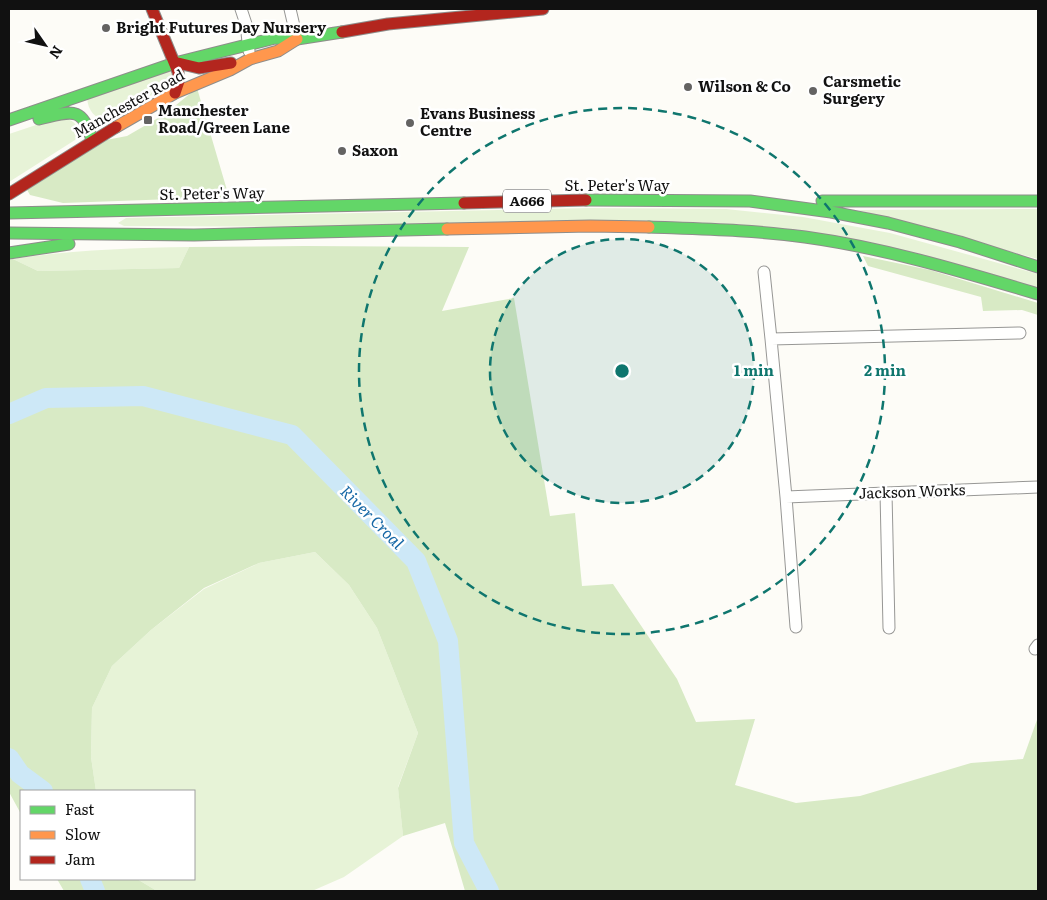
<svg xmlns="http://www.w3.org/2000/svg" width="1047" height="900" viewBox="0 0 1047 900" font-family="Literata,serif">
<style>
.green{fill:#e7f3d7}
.forest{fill:#d8eac5}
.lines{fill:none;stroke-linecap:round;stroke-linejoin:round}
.river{stroke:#cde8f7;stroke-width:20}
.street-casing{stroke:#979795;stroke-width:13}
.fast-casing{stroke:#8e8d8b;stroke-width:13}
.slow-casing{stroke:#8e8d8b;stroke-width:13}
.jam-casing{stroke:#8e8d8b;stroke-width:13}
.street{stroke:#fffffe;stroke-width:11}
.fast{stroke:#63d668;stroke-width:11}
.slow{stroke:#ff974d;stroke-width:11}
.jam{stroke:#b3261e;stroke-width:11}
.ring{fill:none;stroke:#0f766e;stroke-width:2.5;stroke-dasharray:9 6}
.poi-dot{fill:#646362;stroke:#fff;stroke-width:2}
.labels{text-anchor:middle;stroke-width:5;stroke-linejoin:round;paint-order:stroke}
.shield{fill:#fff;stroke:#585858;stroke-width:1}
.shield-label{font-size:14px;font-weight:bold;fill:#111}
.poi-label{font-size:15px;font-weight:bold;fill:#111;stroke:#fff;text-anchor:start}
.street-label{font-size:15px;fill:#111;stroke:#fff}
.water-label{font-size:16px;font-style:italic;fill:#1768a6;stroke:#fff}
.centre{fill:#0f766e;stroke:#fff;stroke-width:2.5}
.ring-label{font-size:15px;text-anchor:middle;font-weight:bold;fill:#0f766e;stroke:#fff;stroke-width:5;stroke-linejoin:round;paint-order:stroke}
</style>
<rect width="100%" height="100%" fill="#fdfcf7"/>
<!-- green -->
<path class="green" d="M166 72H172L171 82 167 86 107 122C95 118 88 111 87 98Z
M54 119C58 119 64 118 67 119 78 122 81 132 75 140L9 182V134Z
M589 208 726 209 803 217 890 233 1038 274V289L797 229 124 226 118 223 126 218Z
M1038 209V259L858 210Z
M189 247 179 268 38 271 13 259C71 250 130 248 189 247Z
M315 552 349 585 377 628 418 733 398 787 403 836 344 877 312 891H157L137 879H194V791H96L91 757 92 708 112 666 151 630 204 589 259 563Z"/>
<!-- forest -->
<path class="forest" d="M197 88 229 197 63 203 30 195 26 188 106 140 127 136 165 114Z
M305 246 469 247 442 311 514 298 550 516 575 513 582 586 613 584 677 679 696 722 755 719 735 785 796 803 860 796 971 763 1023 759 1038 717V891H465L445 823 403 836 398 788 418 733 377 628 349 585 315 552 259 563 204 588 151 630 112 666 92 708 91 757 96 791H21V814L9 792V260L13 259 38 271 179 268 189 247Z
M863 256 930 270 1038 303V315L1022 310 983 311 981 297 868 266Z
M57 879H137L157 891H64Z"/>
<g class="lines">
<!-- river -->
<path class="river" d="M9 414 46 398 143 396 292 435 416 561 448 641 464 843 489 891
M9 758 20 774 43 791
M90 879 95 891"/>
<defs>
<path id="street" d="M241 9 246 24 249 51
M290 9 297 39
M764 272 771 339
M886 493 889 628
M786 497 1038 487
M796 627 786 497 771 339 1020 333
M1035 649 1038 645"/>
<path id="fast" d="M39 119C70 112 83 104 92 141
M9 120 175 63 275 38 297 39 342 32
M586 200 750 201 831 212 888 223 960 242 1038 267
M822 201H1038
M9 213 464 203
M649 227C701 229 754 230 805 237 885 248 961 271 1038 294
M9 233 194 235 447 229
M9 253 69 244"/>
<path id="slow" d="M116 127 175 93 230 70 250 59 278 51 297 39
M447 229 590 226 649 227"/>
<path id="jam" d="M152 9 178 72 179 81 175 93
M342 32 388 24 543 9
M178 63 199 68 231 63
M9 194 116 127
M464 203 586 200"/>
</defs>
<!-- street casing -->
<use href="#street" class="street-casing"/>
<!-- fast casing -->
<use href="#fast" class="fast-casing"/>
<!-- slow casing -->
<use href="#slow" class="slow-casing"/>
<!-- jam casing -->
<use href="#jam" class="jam-casing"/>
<!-- street -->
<use href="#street" class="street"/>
<!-- fast -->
<use href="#fast" class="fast"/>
<!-- slow -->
<use href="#slow" class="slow"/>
<!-- jam -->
<use href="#jam" class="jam"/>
</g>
<!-- distance rings -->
<circle cx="622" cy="371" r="132" fill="#0f766e" fill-opacity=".12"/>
<g class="ring">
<circle cx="622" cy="371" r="132"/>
<circle cx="622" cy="371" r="263"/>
</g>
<!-- markers -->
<g class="poi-dot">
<circle cx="106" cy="28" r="5"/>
<circle cx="688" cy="87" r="5"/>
<circle cx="813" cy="91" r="5"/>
<rect x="143" y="115" width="10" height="10" rx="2.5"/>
<circle cx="410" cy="123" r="5"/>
<circle cx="342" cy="151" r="5"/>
</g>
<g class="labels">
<!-- shield labels -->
<rect class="shield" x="503" y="189.5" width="48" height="23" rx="4"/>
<g class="shield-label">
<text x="527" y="206">A666</text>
</g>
<!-- poi labels -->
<g class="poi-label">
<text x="116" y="33">Bright Futures Day Nursery</text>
<text x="823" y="87">Carsmetic<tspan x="823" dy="17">Surgery</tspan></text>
<text x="698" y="92">Wilson &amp; Co</text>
<text x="158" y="116">Manchester<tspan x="158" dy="17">Road/Green Lane</tspan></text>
<text x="420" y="119">Evans Business<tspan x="420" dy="17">Centre</tspan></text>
<text x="352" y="156">Saxon</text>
</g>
<!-- street labels -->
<g class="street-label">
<text transform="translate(129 104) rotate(-29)" y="5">Manchester Road</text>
<text x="617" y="191">St. Peter's Way</text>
<text transform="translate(212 194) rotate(-1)" y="5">St. Peter's Way</text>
<text transform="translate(912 492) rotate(-2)" y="5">Jackson Works</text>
</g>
<!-- water labels -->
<g class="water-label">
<text transform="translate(372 517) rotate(45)" y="6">River Croal</text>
</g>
</g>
<circle cx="622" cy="371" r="8" class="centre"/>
<g class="ring-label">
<text x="754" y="376">1 min</text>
<text x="885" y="376">2 min</text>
</g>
<!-- border -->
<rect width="1047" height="900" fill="none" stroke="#111111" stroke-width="20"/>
<!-- legend -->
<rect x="20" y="790" width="175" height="90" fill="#ffffff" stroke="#a0a0a0"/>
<rect x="30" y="806" width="25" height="8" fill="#63d668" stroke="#a0a0a0"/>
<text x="65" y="815" font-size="15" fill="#111111">Fast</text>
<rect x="30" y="831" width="25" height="8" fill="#ff974d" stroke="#a0a0a0"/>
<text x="65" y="840" font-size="15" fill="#111111">Slow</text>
<rect x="30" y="856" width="25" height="8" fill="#b3261e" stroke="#a0a0a0"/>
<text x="65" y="865" font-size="15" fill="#111111">Jam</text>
<!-- north arrow -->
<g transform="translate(45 45) rotate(124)" stroke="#ffffff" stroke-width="4" paint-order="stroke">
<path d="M0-4L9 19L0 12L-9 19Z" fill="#111111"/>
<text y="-8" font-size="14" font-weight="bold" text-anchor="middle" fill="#111111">N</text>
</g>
</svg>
